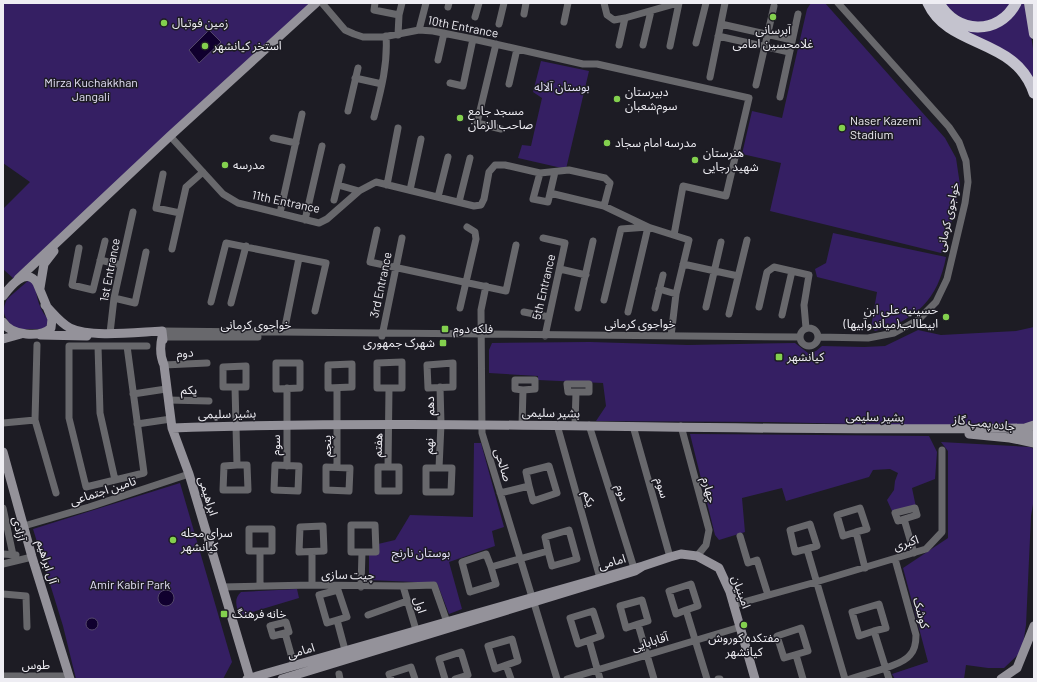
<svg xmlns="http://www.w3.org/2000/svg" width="1037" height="682" viewBox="0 0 1037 682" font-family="Barlow,'Noto Sans Arabic',sans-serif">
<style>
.green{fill:#351f63}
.water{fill:#10002e;stroke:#534769}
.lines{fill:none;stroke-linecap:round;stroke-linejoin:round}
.minor{stroke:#68686c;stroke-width:7}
.secondary{stroke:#94929a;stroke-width:9}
.primary{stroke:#b5b4be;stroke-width:10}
.trunk{stroke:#c4c3ce;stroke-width:11}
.poi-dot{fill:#83d04e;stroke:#1d1c24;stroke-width:1.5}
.labels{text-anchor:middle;stroke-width:3;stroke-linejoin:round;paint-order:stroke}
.poi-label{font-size:12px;fill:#eeedf3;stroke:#1d1c24;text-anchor:start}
.street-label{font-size:12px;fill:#eeedf3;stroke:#1d1c24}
.park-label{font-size:12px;fill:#e4e1f6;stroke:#1d1c24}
</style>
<rect width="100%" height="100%" fill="#1d1c24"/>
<!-- green -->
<path class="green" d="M3 3H310L14 279 3 269V209L30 182 3 163Z
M811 3H825L945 138 956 158 960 185 945 250 941 253 770 211 781 163 742 154 752 111 782 118 807 9Z
M941 3H1014L1000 19 969 24Z
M1018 3H1026L1034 55V84L1031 78 960 30 976 29Z
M541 61 589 71 566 169 518 158 522 145 531 146 542 98 533 92Z
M833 233 946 257C938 299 916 321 875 331L871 327 877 292 817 277 815 269 826 263Z
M29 280 35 283C36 297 40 312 50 321L44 329H16C6 320 0 314 7 299Z
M1034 327V422L1032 423 993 427 767 422 596 421 606 406 603 383 538 380V376L489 373V350L492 343 590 342 688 345 795 343 808 353 816 351 822 346 864 347 885 346 918 330 941 335 1016 331Z
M690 434 929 436 937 452 935 479 912 488 916 507 892 511 887 500 894 490 895 481 898 473 890 469 873 470 869 477 786 501 782 488 742 498 745 532 719 540 715 535Z
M941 442 1030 447 1034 449V498L1031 516 1026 625 1022 651 1004 668H988L966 665 964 679H895L892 674 928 662 903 568 948 538V451Z
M474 443H481L504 527 492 531 495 546 449 562 462 609 449 614 437 583 369 580V554L378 544 395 540 410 515 473 517Z
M180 483 232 662 223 679H76L63 626 33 529Z
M297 589 299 598 239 616C237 607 233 599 241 592Z"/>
<!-- water -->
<path class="water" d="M209 30 221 42 199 63 189 50Z
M158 598a8 8 0 1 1 16 0a8 8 0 1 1-16 0Z
M86 624a6 6 0 1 1 12 0a6 6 0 1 1-12 0Z"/>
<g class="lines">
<!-- minor -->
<path class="minor" d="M322 3 345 30 354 34 363 37H383L419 30 433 31 473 39 583 64H597L749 98 726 196 683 186 674 235
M375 3 374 10 399 15
M604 3 607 15 614 20 625 18 678 3
M448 7 449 3
M524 14 526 3
M475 17 479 3
M564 22 568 3
M499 24 504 3
M721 24 792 40
M419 30 426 3
M398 35 399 15 402 3
M718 36 789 52
M696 43 706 3
M496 44 477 123 501 129
M619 45 625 18
M643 45 651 11
M670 46 679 3
M438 60 444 33
M710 77 725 3
M355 78 382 84
M450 83 463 86 473 39
M509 84 517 49
M756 85 774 6
M780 97 798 14
M348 111 358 68
M374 117C381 90 388 64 386 36
M170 136 223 194 238 203 319 223 327 219 359 191 376 182 474 206 481 205 484 199 489 172 495 165H505L540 173
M273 138 296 143
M555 172 548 202 533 199 540 173 569 170 605 178 610 183 604 206
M163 174 156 208 180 213
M338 185 359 191
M387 185 398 128
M410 190 421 139
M550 193 604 206 648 227 689 240 676 294 671 336
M438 197 448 157
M334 200 342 167
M459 202 470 158
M280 213 302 114
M305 220 322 146
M377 230 370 262 506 291 516 245
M543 238 565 243 545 336
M79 248 72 285 93 290 105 241
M172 249 186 187 203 172
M100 260 121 265
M683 264 738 276
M560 269 586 275
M486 286 481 310 482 433 532 597
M659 289 676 294
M114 298 135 303 146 252
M604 300 621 229 648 227 628 312
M211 302 226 243 326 263 315 311
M231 303 246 246
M706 307 721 242
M759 307 767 272 774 267 809 275 804 305 806 328
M460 308 476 239 475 232 467 227
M578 308 593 241
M655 308 663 275
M524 312 549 317
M729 314 747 240
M782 315 792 271
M800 337a9 9 0 1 1 18 0a9 9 0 1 1-18 0Z
M162 331 799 337
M284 332 299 258
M110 333 114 298 133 212
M382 336 402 238
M162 337H258
M818 337 868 338 894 333 918 320 936 302 947 279 965 203 968 182 966 161 959 142 949 127 838 3
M37 345 35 420 56 493
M98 346 100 413 115 480
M127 346 144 473 86 487 69 418V346H147
M402 362V388H377V363Z
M276 363H300V388L276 389Z
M453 363V387L428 388 427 365Z
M352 364V387L328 388V365Z
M164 365 207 363
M246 366V387H223V367Z
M235 387 237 465
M287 388V466
M337 388V467
M133 394 166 389
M168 400 209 401
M3 423 35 420
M137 424 171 419
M522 425 523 390 515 389V380H535V389L523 390
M557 425 600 578
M575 425 576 392H568L567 384H589V392H576
M589 425 634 568
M633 426 670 557
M681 426 709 530 706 545 697 556
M237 465H247L248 490H223L224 466Z
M275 465 299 466 298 491 274 490Z
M326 467 350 468 349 491 326 490Z
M378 467H399V491H378Z
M388 467 389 388
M426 468H452L451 492H426Z
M439 468 441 424 440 387
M500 493 529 486 526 472 549 466 557 493 533 501 529 486
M3 508 13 555
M904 519 917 515 915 508 895 513 898 521 904 519 914 553
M810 524 817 546 795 552 790 530Z
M351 525H375L376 552H351Z
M24 526 89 507 189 474
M323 526 324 551 299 552 300 527Z
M249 529H272V551H249Z
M856 532 867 529 860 508 837 515 843 536 856 532 865 568
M740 536 748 563 757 560 768 595
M807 549 845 679
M312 552V585
M3 554 16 555
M3 564 32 557
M491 567 486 554 462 562 470 592 496 584 491 567 548 551 552 566 577 559 569 530 545 537 548 551
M260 586V551
M403 586 416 630
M222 587 312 585 403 586 434 585 447 622
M361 587 362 552
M3 594 26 596 27 627
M534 603 557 679
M733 605 816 582 926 549 942 532V450
M686 610 698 606 691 584 669 591 676 614 686 610 707 679
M368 615 407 601
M337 620 347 617 338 590 319 595 327 623 337 620 345 650
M286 622 289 632 273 636 270 626Z
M638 624 648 621 642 600 620 606 626 628 638 624 654 679
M801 628 808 651 784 658 777 636Z
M874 631 886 628 879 604 852 612 859 636 874 631 889 679
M285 633 294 665
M512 639 518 661 495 669 488 646Z
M589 640 601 636 593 611 570 618 578 644 589 640 600 679
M796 655 803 679
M506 665 511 679
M339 674 340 679
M3 676H69
M391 679 389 674 411 667 415 679
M445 679 439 659 461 652 468 675 455 679
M567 679 740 627
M718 679H720
M850 679C864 674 902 666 910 655 915 650 916 641 916 635L895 559"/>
<!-- secondary -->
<path class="secondary" d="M18 279 170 136 316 3
M40 288 44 264 54 251
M3 296C10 287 26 266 37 283L52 319 51 328C41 338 11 336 3 322
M45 305C53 313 60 323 70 328 90 338 138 332 162 331L163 340
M40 335 87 336
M162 337C160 346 160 356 164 365L172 428 189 474 250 679
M3 339 21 334
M172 428C457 418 741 433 1025 428L1034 425
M969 434 1010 438 1034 443
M1013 434H1030L1034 435
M3 452 32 557 70 679
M643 566 670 557 681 554 697 556 719 568 730 592 755 679
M247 679 643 566 635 571 282 679
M1001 679 1017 668 1034 626"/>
<!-- primary -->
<path class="primary" d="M1029 3 1034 34"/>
<!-- trunk -->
<path class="trunk" d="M928 3C949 49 1016 37 1034 93
M939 3C956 34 999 36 1016 3"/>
</g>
<!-- markers -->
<g class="poi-dot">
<circle cx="773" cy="17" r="4"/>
<circle cx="164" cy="23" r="4"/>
<circle cx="205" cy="46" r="4"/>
<circle cx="617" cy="99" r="4"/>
<circle cx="460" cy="118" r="4"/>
<circle cx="842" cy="128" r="4"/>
<circle cx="607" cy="143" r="4"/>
<circle cx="695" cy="160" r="4"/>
<circle cx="225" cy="165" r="4"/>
<circle cx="946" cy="317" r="4"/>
<rect x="441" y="325" width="8" height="8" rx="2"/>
<rect x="439" y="339" width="8" height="8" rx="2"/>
<rect x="775" y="353" width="8" height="8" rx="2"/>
<circle cx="173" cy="540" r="4"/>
<rect x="220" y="610" width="8" height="8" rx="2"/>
<circle cx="744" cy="625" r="4"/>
</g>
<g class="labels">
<!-- poi labels -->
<g class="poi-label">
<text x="172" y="27">زمین فوتبال</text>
<text x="773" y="34" text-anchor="middle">آبرسانی<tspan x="773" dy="14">غلامحسین امامی</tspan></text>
<text x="213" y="50">استخر کیانشهر</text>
<text x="625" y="96">دبیرستان<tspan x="625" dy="14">سوم‌شعبان</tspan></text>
<text x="468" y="115">مسجد جامع<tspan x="468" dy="14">صاحب الزمان</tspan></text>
<text x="850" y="125">Naser Kazemi<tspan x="850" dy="14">Stadium</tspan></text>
<text x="615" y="147">مدرسه امام سجاد</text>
<text x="703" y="157">هنرستان<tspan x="703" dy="14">شهید رجایی</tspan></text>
<text x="233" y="169">مدرسه</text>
<text x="938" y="314" text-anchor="end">حسینیه علی ابن<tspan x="938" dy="14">ابیطالب(میاندوآبیها)</tspan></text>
<text x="453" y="333">فلکه دوم</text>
<text x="435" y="347" text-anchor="end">شهرک جمهوری</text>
<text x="787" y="361">کیانشهر</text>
<text x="181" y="537">سرای محله<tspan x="181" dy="14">کیانشهر</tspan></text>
<text x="232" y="618">خانه فرهنگ</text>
<text x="744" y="642" text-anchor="middle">مفتکده کوروش<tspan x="744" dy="14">کیانشهر</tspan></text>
</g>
<!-- street labels -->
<g class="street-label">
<text transform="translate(463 27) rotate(11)" y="4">10th Entrance</text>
<text transform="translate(286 202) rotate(12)" y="4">11th Entrance</text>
<text transform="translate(948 217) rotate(-78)" y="4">خواجوی کرمانی</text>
<text transform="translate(110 270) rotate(-79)" y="4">1st Entrance</text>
<text transform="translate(381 285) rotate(-78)" y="4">3rd Entrance</text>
<text transform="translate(544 287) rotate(-77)" y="4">5th Entrance</text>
<text x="640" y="328">خواجوی کرمانی</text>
<text x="256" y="329">خواجوی کرمانی</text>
<text transform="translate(185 353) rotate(-3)" y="4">دوم</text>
<text transform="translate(189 390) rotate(2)" y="4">یکم</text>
<text transform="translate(430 406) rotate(-91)" y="4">دهم</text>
<text transform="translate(551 413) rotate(1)" y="4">بشیر سلیمی</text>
<text transform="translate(227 414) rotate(-1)" y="4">بشیر سلیمی</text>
<text transform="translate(875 417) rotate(1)" y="4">بشیر سلیمی</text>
<text transform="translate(984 423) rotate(7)" y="4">جاده پمپ گاز</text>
<text transform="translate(276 445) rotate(-90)" y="4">سوم</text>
<text transform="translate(378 445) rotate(-88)" y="4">هفتم</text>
<text transform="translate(327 446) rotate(-90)" y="4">پنجم</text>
<text transform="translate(429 446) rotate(-87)" y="4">نهم</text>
<text transform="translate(503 465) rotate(73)" y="4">صالحی</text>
<text transform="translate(662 488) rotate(74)" y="4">سوم</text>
<text transform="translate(709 490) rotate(75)" y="4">چهارم</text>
<text transform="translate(103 491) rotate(-18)" y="4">تامین اجتماعی</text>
<text transform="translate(622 493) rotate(73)" y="4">دوم</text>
<text transform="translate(208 496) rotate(73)" y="4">ابراهیمی</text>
<text transform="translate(589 499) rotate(74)" y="4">یکم</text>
<text transform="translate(19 529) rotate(78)" y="4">آزادی</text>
<text transform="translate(906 543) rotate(-18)" y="4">اکبری</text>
<text transform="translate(47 562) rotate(73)" y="4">آل ابراهیم</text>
<text transform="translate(612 562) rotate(-16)" y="4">امامی</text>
<text transform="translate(348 575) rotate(1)" y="4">چیت سازی</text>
<text transform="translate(741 592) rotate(70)" y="4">امینیان</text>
<text transform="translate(420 605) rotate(73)" y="4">اول</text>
<text transform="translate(921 613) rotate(75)" y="4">کوشک</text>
<text transform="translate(650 642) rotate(-17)" y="4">آقابابایی</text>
<text transform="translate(301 651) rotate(-16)" y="4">امامی</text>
<text x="36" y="669">طوس</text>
</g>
<!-- park labels -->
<g class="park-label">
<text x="91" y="87">Mirza Kuchakkhan<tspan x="91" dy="14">Jangali</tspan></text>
<text x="562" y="91">بوستان آلاله</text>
<text x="421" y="557">بوستان نارنج</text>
<text x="130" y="589">Amir Kabir Park</text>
</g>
</g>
<!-- border -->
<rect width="1037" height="682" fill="none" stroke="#eeedf3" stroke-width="8"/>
</svg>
